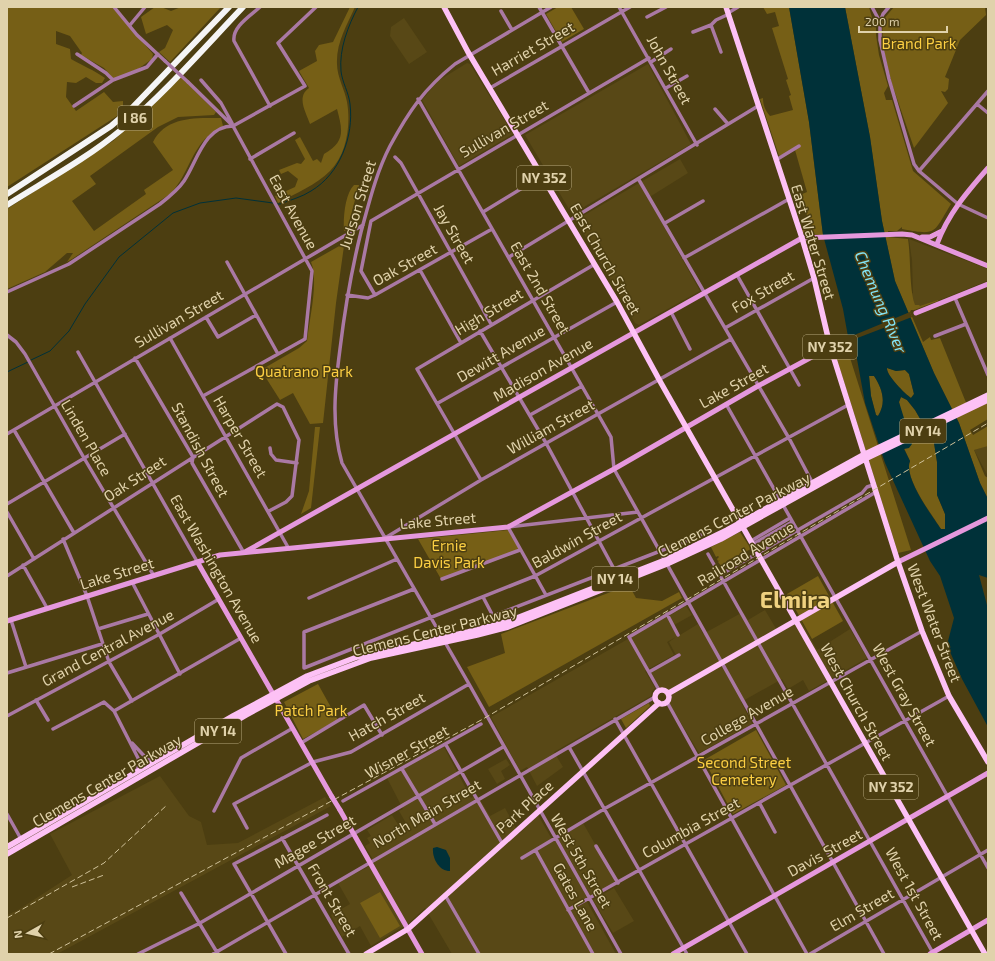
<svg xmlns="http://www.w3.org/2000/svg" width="995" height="961" viewBox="0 0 995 961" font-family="'Exo 2',sans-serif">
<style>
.built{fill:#584816}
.green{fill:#765f16}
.water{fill:#003139;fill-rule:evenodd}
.pier{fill:#4c3e11}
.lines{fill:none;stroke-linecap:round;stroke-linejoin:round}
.stream{stroke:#003139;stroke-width:1}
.street{stroke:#aa79a4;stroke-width:3.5}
.secondary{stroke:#e598dd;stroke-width:5}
.primary{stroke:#fdc1f5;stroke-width:5.5}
.highway{stroke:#f5f5f5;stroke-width:6}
.rail{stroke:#d0c29a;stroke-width:1;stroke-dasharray:6 3;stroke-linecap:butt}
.street-bridge{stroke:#aa79a4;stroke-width:3.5}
.secondary-bridge{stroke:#e598dd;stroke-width:5}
.labels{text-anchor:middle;stroke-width:3;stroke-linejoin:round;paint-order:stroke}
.shield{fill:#4c3e11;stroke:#b4a67d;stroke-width:1}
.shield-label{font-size:14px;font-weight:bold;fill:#e0d2ab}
.park-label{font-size:15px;fill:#fccf43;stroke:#4c3e11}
.street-label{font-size:15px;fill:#e0d2ab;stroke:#4c3e11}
.water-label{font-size:16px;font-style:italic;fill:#82e3f5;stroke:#4c3e11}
.town-label{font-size:23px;font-weight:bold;fill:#efd280;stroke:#4c3e11}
</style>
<rect width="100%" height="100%" fill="#4c3e11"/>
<!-- built -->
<path class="built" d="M404 18 427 52 409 64 390 36 391 27Z
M467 63 470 64 513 134 459 166 422 100 438 81Z
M648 64 691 144 572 214 525 135Z
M680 159 688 173 648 198 700 291 639 325 635 323 576 220Z
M909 239 988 269 987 281 915 310 910 295 913 293 912 260Z
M986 446H988V476L974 450Z
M686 606 692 615 674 625 680 635 698 624 703 634 743 612 748 620 765 610 778 632 801 621 817 650 850 629 867 658 809 691 803 680 788 689 782 679 741 702 752 724 699 753 650 671 676 655 669 642 676 637 667 642 674 655 645 671 655 688 652 691 651 696 554 752 563 767 537 786 527 767 520 771 491 717Z
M444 747 471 798 477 795 490 816 505 808 519 834 538 815 553 841 583 823 616 881 586 900 616 954H452L425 908 409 923 371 946 360 926 342 937 331 915 350 904 338 883 375 863 365 846 370 843 367 838 371 836 367 830 392 815 399 826 406 823 399 811 403 809 387 778Z
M506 759 510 765 501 771 505 779 497 784 488 769Z
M160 776 189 816 201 822 207 845 238 843 325 797 331 806 57 954H7V915L18 910 72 875 50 834Z
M614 888 634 921 613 933 593 900Z"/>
<!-- green -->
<path class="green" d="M7 7H112L153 54 152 59 138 69 114 79 104 68 81 55 82 53 70 36 56 31V44L70 49 71 59C83 66 94 70 105 78L102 83H96L86 77 76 83 67 82 66 97 76 111 104 92 113 102 123 101V106L117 111V116L7 187Z
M155 7H161L171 11 181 7H221L170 62 159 52 165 48 173 30 167 25 146 34 141 17Z
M350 7H355C347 25 336 43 337 64 337 77 345 90 347 102 351 124 347 154 330 171 316 185 296 193 278 203L275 196 295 187 298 179 288 171 281 174 279 170 297 163 301 164 305 159 295 140 300 137 313 161 317 159 321 163 324 154C345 142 343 131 337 109L310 124C306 112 296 97 309 88L299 71 317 61 315 51 319 45 333 42Z
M558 7H571L584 29 562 42 546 14Z
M763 7H789L809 122 823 235 804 234 802 230 811 227 800 195 807 192 795 150 779 156 760 99 763 98C763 105 765 110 770 116L793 110 789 96 791 95 786 80 788 79 772 28 779 26 775 12 767 14Z
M845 7H869L873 21 876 22V35L879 55 888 86 884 93 886 100H892L913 171 951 204C933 233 938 236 902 229V227L897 231H888V237L908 239C911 257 909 290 915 305H919L920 306 938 300V301L914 310H911L910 312 923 342 930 337 931 340 940 338 969 410 988 403V419L970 430 973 435 988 426V446L974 450 985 476 988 478V499L980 483 959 423 934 373 895 281 882 221 870 137Z
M894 7H985L986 15 960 40 945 77 949 79 948 89 945 92 941 91 948 103 914 148 892 84 883 47 882 21Z
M180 76 216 112 214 115 178 117 158 127 90 176 96 184 72 201 94 231 146 194 144 190 173 170 153 142C166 116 196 118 221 118L223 126C217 131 210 134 205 139 190 155 186 178 170 194L72 259 67 262 73 253H67L45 272 7 289V209L113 141 154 104Z
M354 185H359L347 230 344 231C343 218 345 194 354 185Z
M341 245 344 246 336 303 323 423 310 424 293 393 280 400 261 370 299 348 307 341C309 320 319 281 311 262Z
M845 342 911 550 898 553 834 350V348Z
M887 368 896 371 905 370 909 374 914 394 911 398C905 394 886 375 887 368Z
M869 375 874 376C882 388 887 402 878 416L876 415 871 396Z
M901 397 907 400 915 410 934 443 937 462V495L945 514V529H941C933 516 903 477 910 461L904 448 906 447 899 402Z
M315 427H320L311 508 301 514 309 491Z
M509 530 520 550 441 579 418 539Z
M740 532 751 549 728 560 722 567 718 562 720 560 718 561 717 559 719 557 718 556 716 557 711 547Z
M818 576 843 621 812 639 787 594Z
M629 585 636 598 662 601 679 592 682 598 489 707 467 667 505 653 501 634Z
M318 684 338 720 303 739 284 702Z
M649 703 650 706 626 728 621 719Z
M756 730 786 785 733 814 704 760Z
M380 892 400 926 380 938 360 903Z"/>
<!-- water -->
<path class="water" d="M789 7H845L870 137 882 221 895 281 934 373 959 423 980 483 988 499V578L979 575 988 609V727L962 679 947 645 954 618 940 576 930 561 885 463 865 403 857 359 849 342 843 309 823 235 809 122ZM887 368 896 371 905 370 909 374 914 394 911 398C905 394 886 375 887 368ZM869 376H874C882 388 887 402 878 416L876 415 871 396ZM901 397 907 400 915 410 934 443 937 462V495L945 514V529H941C932 516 903 477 910 461L904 449 909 448 912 444 899 402Z
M437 847 446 850 450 858V871C439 871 432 858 433 848Z"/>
<!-- pier -->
<path class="pier" d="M910 312 912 317 847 342V338Z"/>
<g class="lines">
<!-- stream -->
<path class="stream" d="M277 204H280C290 200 302 197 311 191 340 174 354 136 350 104 349 93 342 82 341 71 339 49 348 26 358 7
M31 360 50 351 69 331 85 304 119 257 173 213 200 203 236 198 273 203
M7 372 28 362"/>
<!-- street -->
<path class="street" d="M114 7 137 35 165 61
M260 7C250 16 232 27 234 41L270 106
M539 7 589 93
M551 7 455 64C424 89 409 111 390 146 376 173 369 203 361 232 351 272 345 308 340 349 335 387 331 425 342 463L469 684 621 954
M619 7 697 145
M872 7 880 22
M889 7 883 14 880 22V40L889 79 914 164 919 171 958 204 988 218
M501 11 512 30
M728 13 738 7
M647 17 666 7
M130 25 145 7
M693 32 711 25
M721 52 711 25 716 20 729 14
M77 54 106 73 113 80
M651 62 671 49
M201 80 221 103 232 123
M188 82 233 126 312 271 305 339 203 396
M490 88 630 7
M666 88 687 76
M418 99 611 437 614 469 884 954
M977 104 988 113
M74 106 113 80 147 67 158 54
M715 109 728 124
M395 157 401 163 491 324
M250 159 294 133
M776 160 799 146
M919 171 988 91
M639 180 790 440 811 480V483
M483 212 542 176
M665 223 703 201
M509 257 758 106
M684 258 789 199
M227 262 278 354
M420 270 461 343
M737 275 799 385
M7 292 69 264 160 204C169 197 178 190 184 181 197 162 204 126 233 126L305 86 278 43 316 7
M347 295 368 298 375 295 492 229
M375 295 361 271 371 221 649 58
M955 298 988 375
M671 312 690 349
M206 317 218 337 256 315
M725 328 814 278
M480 331 546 443 614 569
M7 335 16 342 25 354 84 458 154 576
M935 336 966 324
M170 338 289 549
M78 352 198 563
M135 358 193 457 192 463 244 553
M438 403 617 302
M726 404 988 868
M530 415 582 386
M14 430 74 533
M7 434 363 225
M270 448 271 454 276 460 297 463
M481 480 417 369 595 264
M7 504 125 434
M7 512 34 559
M385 538 481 480 731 339
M63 539 87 596 109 662 132 701
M751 541 790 518
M753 544 792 522
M708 554 933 953
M23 565 47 608
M720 575 862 493 867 487 873 485
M7 576 277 404 283 407 299 440 292 496 286 502 269 511
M442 579 520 550
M132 582 180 674
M414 589 304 632V668L535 576 848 405
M546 595 508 527 638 512
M483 597 493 616 699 536 705 533V531
M309 598 397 559
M667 614 678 635
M11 620 26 667
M98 629 148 614
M649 672 679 655
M7 673 102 644
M659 690 629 637 876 492
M36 700 48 720
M667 702 807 954
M114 711 138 758 140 763 137 770
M7 716 158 635 219 599
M615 719 747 954
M53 729 104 702 114 711 241 638
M132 743 148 760 156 759
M301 743 364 705 382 735
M446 745 502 843
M569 747 687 954
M402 769 435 824
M343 801 481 724
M760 804 775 832
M214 811 241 758 293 728
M7 814 21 839
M247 828 234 804 313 762 351 752 469 684
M282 838 349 954
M596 846 618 883
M536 851 593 954
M522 858 604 809 922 631
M181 893 218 954
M445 895 479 954
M568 910 949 696
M138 954 200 923 503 747
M213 954 655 697
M286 954 234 864 327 815
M810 954 988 850"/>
<!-- secondary -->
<path class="secondary" d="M922 237H930L942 231
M937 244C948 214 967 192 988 168
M916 313 988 284
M245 552 802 238 902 234 912 235 988 266
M898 562 988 518
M198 563 332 797
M7 621 220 555 508 527 614 469 758 386 834 345
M340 810 422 954
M673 954 988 773
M930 954 988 920"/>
<!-- primary -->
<path class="primary" d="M444 7 468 52 617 302 661 383 985 954
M726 7 802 238 814 278 830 346 898 562 922 631 949 696 988 762
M655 697a7 7 0 1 1 14 0a7 7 0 1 1-14 0Z
M669 693 898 562
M7 847 233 716 307 676 357 657 468 632 509 621 665 560 727 530 863 455 988 395
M7 854 246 715 309 681 371 658 477 635 508 627 667 564 721 539 865 459 988 400
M366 954 408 929 659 703"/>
<!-- highway -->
<path class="highway" d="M7 194 111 126 132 108 229 7
M7 205C45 181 86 159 121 130 165 93 203 49 243 7"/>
<!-- rail -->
<path class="rail" d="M72 887 104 875
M7 918 104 863 167 805
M49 954 483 719 988 423"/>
<!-- street-bridge -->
<path class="street-bridge" d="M165 61 188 82"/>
<!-- secondary-bridge -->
<path class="secondary-bridge" d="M332 797 340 810"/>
</g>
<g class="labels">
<!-- shield labels -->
<g class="shield">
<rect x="118" y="106" width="34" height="24" rx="3"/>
<rect x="517" y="166" width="54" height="24" rx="3"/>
<rect x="803" y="335" width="54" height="24" rx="3"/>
<rect x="900" y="419" width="46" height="24" rx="3"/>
<rect x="592" y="567" width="46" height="24" rx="3"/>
<rect x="195" y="719" width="46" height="24" rx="3"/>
<rect x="864" y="775" width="54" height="24" rx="3"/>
</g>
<g class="shield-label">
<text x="135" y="123">I 86</text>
<text x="544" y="183">NY 352</text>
<text x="830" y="352">NY 352</text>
<text x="923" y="436">NY 14</text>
<text x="615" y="584">NY 14</text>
<text x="218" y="736">NY 14</text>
<text x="891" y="792">NY 352</text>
</g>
<!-- park labels -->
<g class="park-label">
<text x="919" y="49">Brand Park</text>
<text x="304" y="377">Quatrano Park</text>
<text x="449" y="551">Ernie<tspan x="449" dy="17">Davis Park</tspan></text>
<text x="311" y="716">Patch Park</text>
<text x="744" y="768">Second Street<tspan x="744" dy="17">Cemetery</tspan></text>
</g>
<!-- street labels -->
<g class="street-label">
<text transform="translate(533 49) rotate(-30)" y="5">Harriet Street</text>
<text transform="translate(669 70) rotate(61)" y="5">John Street</text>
<text transform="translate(504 129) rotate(-30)" y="5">Sullivan Street</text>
<text transform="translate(358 205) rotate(-73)" y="5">Judson Street</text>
<text transform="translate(293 212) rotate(61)" y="5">East Avenue</text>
<text transform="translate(454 234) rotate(60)" y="5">Jay Street</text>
<text transform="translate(813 242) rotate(73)" y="5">East Water Street</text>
<text transform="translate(605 259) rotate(60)" y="5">East Church Street</text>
<text transform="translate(405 265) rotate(-29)" y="5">Oak Street</text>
<text transform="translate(540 288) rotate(60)" y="5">East 2nd Street</text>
<text transform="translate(763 292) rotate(-30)" y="5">Fox Street</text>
<text transform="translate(489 312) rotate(-31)" y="5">High Street</text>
<text transform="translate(179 319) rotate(-30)" y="5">Sullivan Street</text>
<text transform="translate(501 354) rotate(-30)" y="5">Dewitt Avenue</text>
<text transform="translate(543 370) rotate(-30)" y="5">Madison Avenue</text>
<text transform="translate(734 386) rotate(-29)" y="5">Lake Street</text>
<text transform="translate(551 427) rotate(-29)" y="5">William Street</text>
<text transform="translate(240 437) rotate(60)" y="5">Harper Street</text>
<text transform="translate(86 438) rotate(60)" y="5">Linden Place</text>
<text transform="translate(200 450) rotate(62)" y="5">Standish Street</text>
<text transform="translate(135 479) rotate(-33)" y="5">Oak Street</text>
<text transform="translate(734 515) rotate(-27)" y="5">Clemens Center Parkway</text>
<text transform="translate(438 521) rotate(-5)" y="5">Lake Street</text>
<text transform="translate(577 540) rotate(-29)" y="5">Baldwin Street</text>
<text transform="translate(746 554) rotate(-31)" y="5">Railroad Avenue</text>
<text transform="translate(216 569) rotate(60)" y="5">East Washington Avenue</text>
<text transform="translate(117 574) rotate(-17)" y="5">Lake Street</text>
<text transform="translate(934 623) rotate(69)" y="5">West Water Street</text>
<text transform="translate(435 631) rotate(-14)" y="5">Clemens Center Parkway</text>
<text transform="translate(108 648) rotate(-28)" y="5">Grand Central Avenue</text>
<text transform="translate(904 695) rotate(61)" y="5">West Gray Street</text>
<text transform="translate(856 702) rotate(61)" y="5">West Church Street</text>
<text transform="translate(747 716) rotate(-30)" y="5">College Avenue</text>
<text transform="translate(387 717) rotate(-29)" y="5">Hatch Street</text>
<text transform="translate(407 752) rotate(-29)" y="5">Wisner Street</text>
<text transform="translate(107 781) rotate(-30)" y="5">Clemens Center Parkway</text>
<text transform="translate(525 807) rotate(-42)" y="5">Park Place</text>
<text transform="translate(427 814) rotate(-30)" y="5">North Main Street</text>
<text transform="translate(691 828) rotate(-29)" y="5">Columbia Street</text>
<text transform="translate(315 842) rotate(-30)" y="5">Magee Street</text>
<text transform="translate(825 853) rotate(-29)" y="5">Davis Street</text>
<text transform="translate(581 861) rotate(60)" y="5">West 5th Street</text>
<text transform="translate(914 894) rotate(61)" y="5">West 1st Street</text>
<text transform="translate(575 897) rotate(61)" y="5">Gates Lane</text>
<text transform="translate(332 900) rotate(60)" y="5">Front Street</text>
<text transform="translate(862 910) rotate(-30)" y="5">Elm Street</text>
</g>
<!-- water labels -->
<g class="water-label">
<text transform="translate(881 302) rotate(67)" y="6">Chemung River</text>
</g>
<!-- town labels -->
<g class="town-label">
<text x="795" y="608">Elmira</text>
</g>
</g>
<!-- border -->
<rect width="995" height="961" fill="none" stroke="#e0d2ab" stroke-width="16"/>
<!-- north arrow -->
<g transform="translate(28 933) rotate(262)" stroke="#4c3e11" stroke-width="3" paint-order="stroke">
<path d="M0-3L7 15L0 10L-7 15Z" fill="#e0d2ab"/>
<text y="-6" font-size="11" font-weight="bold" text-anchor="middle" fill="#e0d2ab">N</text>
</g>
<!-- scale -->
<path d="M859 26v6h88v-6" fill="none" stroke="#e0d2ab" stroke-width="2"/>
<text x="865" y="26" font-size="12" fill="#e0d2ab" stroke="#4c3e11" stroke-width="3" paint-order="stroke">200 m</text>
</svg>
